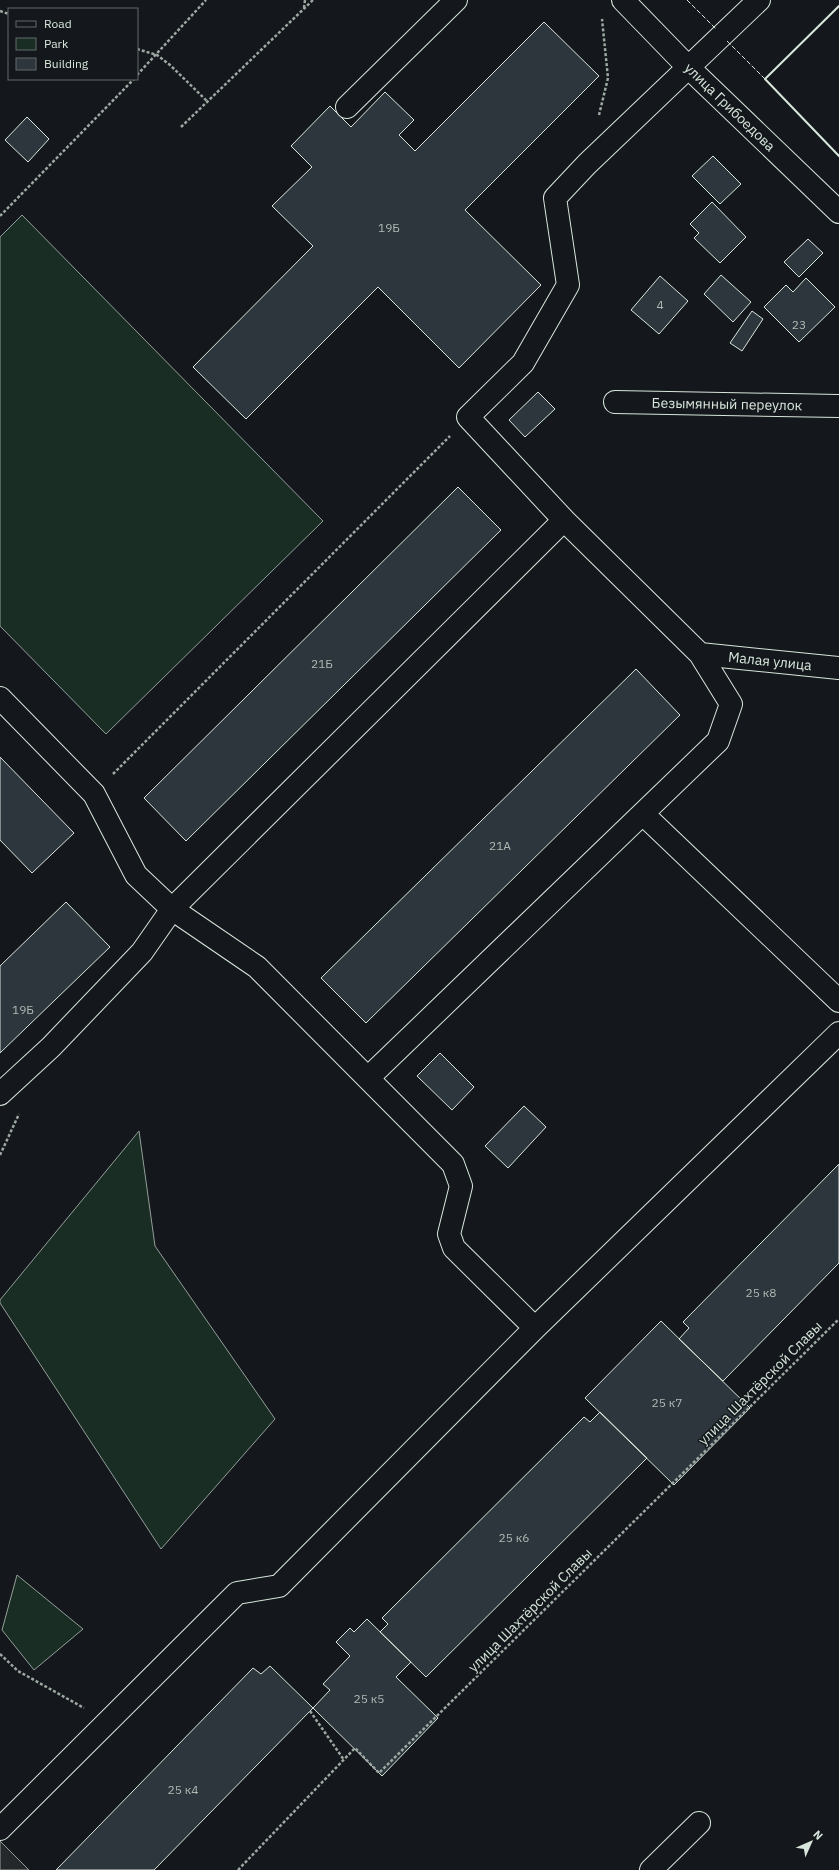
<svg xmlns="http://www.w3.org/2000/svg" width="839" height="1870" viewBox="0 0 839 1870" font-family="'IBM Plex Sans',sans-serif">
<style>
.green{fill:#1a2d24;stroke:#939e99}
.parking{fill:#24282b;stroke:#939e99}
.building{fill:#2c363c;stroke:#d8e6dc}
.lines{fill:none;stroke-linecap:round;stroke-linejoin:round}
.minor-casing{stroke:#d8e6dc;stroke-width:24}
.path{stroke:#9da8a2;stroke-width:2.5;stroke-dasharray:3 2;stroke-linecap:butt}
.minor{stroke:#14181c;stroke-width:22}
.fence{stroke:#d8e6dc;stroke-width:1;stroke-dasharray:5 2;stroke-linecap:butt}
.wall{stroke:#d8e6dc;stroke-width:2}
.labels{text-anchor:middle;stroke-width:3;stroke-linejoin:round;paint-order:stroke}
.number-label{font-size:12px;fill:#adbab4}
.street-label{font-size:14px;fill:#d8e6dc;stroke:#14181c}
</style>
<rect width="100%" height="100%" fill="#14181c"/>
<!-- green -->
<path class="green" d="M22 215 323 521 106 734 0 626V237Z
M139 1131 155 1246 275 1419 161 1549 0 1303V1300Z
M17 1575 83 1629 34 1670 2 1630Z"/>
<!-- parking -->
<path class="parking" d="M0 1841 29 1870H0Z"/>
<!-- building -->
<path class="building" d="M544 22 599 76 465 210 541 285 459 368 378 287 246 419 193 367 313 246 272 206 312 167 291 146 330 106 351 127 385 92 414 120 399 135 415 151Z
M27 117 49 139 28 162 5 140Z
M713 156 741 184 720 204 692 176Z
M712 202 746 237 720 263 694 238 699 233 690 224Z
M808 239 823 253 799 277 784 262Z
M721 275 751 302 733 322 704 294Z
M660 276 688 301 659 334 631 310Z
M806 278 835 307 799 342 764 307 786 285 793 292Z
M752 311 763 319 742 351 730 343Z
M538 392 555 409 525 437 509 420Z
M458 487 501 530 186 841 144 798Z
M636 669 680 715 366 1023 321 978Z
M0 757 74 833 32 873 0 840Z
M66 902 110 947 0 1053V966Z
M440 1053 474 1087 452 1110 417 1076Z
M524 1106 546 1127 508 1168 485 1146Z
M839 1164V1263L723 1381 679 1339 689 1328 683 1322Z
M661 1321 750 1408 674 1485 585 1398Z
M600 1412 647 1458 426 1677 380 1632 388 1624 382 1618 584 1417 590 1422Z
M367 1619 411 1662 396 1677 438 1718 382 1776 313 1708 330 1690 323 1684 350 1656 336 1642 350 1628 354 1632Z
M270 1666 313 1708 154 1870H56L253 1668 261 1674Z"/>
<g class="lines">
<defs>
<path id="minor" d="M623 0 688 67 839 212
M347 107 456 0
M615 402 839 406
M700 654 839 668
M0 698 94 794 136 875 172 909 257 967 453 1164 461 1186 449 1234 454 1248 535 1328
M643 814 839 1001
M368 1078 718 741 731 704 700 654 564 520 468 417 523 363 568 285 555 198 587 164 759 0
M0 1094 51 1047 142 952 172 909 564 520
M0 1829 237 1593 279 1586 535 1328 839 1033
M651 1870 699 1823"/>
</defs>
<!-- minor casing -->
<use href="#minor" class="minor-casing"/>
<!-- path -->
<path class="path" d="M304 8 305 0
M0 11 9 14
M137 49 157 55 170 65 207 101
M137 75 206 0
M599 115 608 78 602 19
M181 127 313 0
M0 216 134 79
M113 774 450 436
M0 1155 19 1114
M0 1654 18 1671 84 1708
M310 1711 344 1760
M238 1870 355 1748 379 1773 839 1319"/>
<!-- minor -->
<use href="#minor" class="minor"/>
<!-- fence -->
<path class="fence" d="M687 0 716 29
M727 41 765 79"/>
<!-- wall -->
<path class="wall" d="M839 6 765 79 839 156"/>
</g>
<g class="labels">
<!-- number labels -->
<g class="number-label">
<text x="389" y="232">19Б</text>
<text x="660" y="309">4</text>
<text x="799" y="329">23</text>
<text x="322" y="668">21Б</text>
<text x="500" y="850">21А</text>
<text x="23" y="1014">19Б</text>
<text x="761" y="1297">25 к8</text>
<text x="667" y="1407">25 к7</text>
<text x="514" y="1542">25 к6</text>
<text x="369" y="1703">25 к5</text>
<text x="183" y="1794">25 к4</text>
</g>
<!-- street labels -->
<g class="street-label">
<text transform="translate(730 107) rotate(44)" y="5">улица Грибоедова</text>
<text transform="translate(727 404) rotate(1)" y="5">Безымянный переулок</text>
<text transform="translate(770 661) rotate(6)" y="5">Малая улица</text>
<text transform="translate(760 1383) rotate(-45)" y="5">улица Шахтёрской Славы</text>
<text transform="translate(530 1610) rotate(-45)" y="5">улица Шахтёрской Славы</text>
</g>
</g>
<!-- legend -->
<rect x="8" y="8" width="130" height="72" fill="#14181c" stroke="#626a69"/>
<rect x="16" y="21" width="20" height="6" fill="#14181c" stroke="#626a69"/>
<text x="44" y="28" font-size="12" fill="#d8e6dc">Road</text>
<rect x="16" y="38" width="20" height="12" fill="#1a2d24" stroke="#626a69"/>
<text x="44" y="48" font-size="12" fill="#d8e6dc">Park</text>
<rect x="16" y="58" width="20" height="12" fill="#2c363c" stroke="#626a69"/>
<text x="44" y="68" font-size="12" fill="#d8e6dc">Building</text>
<!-- north arrow -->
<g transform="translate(811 1842) rotate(45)" stroke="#14181c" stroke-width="3" paint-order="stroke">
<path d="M0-3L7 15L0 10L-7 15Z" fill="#d8e6dc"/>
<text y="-6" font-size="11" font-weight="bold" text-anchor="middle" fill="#d8e6dc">N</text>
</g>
</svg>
